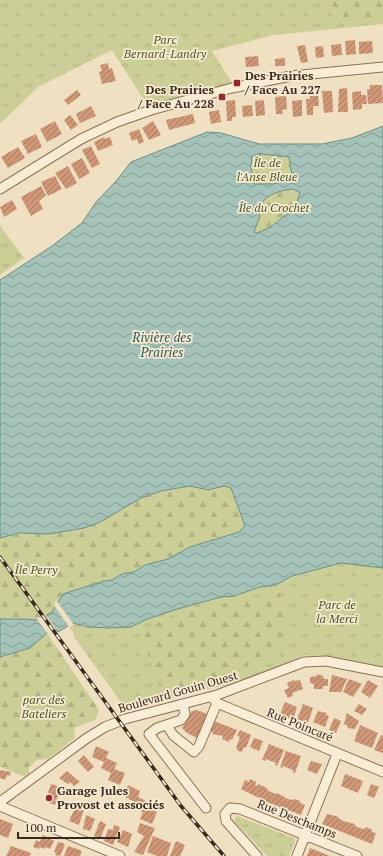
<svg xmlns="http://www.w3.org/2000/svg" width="383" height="856" viewBox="0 0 383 856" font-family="'PT Serif',serif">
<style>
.grass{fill:url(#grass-tufts)}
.forest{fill:url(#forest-firs)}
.water{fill:url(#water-waves);stroke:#6b9186;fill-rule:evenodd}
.pier{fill:#f0e0c2}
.building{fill:url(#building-hatch)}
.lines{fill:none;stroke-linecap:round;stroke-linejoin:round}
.minor-casing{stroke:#8b7058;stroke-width:11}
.minor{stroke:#faedd6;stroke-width:9}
.rail-casing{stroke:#3a2a1d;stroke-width:3.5}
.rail{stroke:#f7ead2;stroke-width:2;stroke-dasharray:6;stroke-linecap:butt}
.poi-dot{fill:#9d262d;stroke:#f7ead2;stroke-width:1.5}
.labels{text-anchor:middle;stroke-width:3.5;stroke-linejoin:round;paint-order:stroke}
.park-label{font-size:12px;font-style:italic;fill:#4d5723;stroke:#f7ead2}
.poi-label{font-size:12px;font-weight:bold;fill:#3a2a1d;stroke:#f7ead2;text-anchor:start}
.street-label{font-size:12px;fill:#3a2a1d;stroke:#f7ead2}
.water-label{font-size:13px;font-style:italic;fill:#2c5a55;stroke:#f7ead2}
</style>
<defs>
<pattern id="grass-tufts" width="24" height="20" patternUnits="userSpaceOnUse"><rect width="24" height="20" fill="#cbcf96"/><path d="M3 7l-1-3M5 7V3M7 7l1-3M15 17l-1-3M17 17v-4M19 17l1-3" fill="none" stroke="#afb281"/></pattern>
<pattern id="forest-firs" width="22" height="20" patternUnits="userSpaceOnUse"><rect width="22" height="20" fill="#cbcf96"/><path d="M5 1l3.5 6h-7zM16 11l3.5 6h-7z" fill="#afb281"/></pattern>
<pattern id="water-waves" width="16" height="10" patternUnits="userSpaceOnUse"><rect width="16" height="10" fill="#a5c2b8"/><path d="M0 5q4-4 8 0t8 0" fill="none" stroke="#879e95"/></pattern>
<pattern id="building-hatch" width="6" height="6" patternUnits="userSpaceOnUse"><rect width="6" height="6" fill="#d09777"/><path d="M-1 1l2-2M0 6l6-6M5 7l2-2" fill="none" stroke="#aa7b61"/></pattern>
</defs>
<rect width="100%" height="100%" fill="#f0e0c2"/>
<!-- grass -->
<path class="grass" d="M0 0H383V24L274 35 212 51 232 83 148 106 112 50 38 87 0 124Z
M0 226 24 258 0 275Z
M341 563 383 568V667L305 655 227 687 226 685 156 702 148 700 141 708 128 712 74 637 73 632 68 625 73 623 88 627 110 628 131 627 145 620 174 610 221 597 234 596 260 587 276 585 292 576Z
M237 816 294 838 295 841 289 856H267L235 822 234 819Z"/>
<!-- forest -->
<path class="forest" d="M330 0H383V19C359 22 337 30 330 0Z
M262 154 289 156 292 176 274 184H254L251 167 252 156Z
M292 189 300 192 296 205 271 227 257 233 254 232 260 216 257 211C263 196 276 191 292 189Z
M190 486 208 490 224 486 231 488 245 527 239 532 190 547 168 559 145 565 134 572 122 574 112 580 104 581 63 594C59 599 56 608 52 613 39 625 16 618 0 620V538C28 529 57 536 85 527 108 521 122 505 142 497 158 491 174 489 190 486Z
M280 593 289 617 285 631 270 654 216 683 181 692 160 686 148 655 141 632 167 617 205 607Z
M47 633 99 710 95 720 74 728 75 738 48 759 37 760 29 767V771L30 774 26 777 0 767V657L30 648Z"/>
<!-- water -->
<path class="water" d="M383 126V568L341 563 292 576 276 585 260 587 234 596 221 597 174 610 145 620 131 627 110 628 88 627 73 623 58 632 55 629 47 633 30 648 0 657V619H24L38 620 52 612 63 594 104 581 112 580 122 574 134 572 145 565 168 559 190 547 239 532 245 526 231 488 224 486 208 490 190 486 161 491 141 498 100 522 84 528 49 534 19 533 0 538V280L52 246 82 223 96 202 117 180 131 162 207 132 221 133 259 144H322L352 138ZM262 154 289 157 292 176 274 184H254L251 167 252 156ZM292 189 300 192 296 206 271 227 257 233 254 232 260 216 257 211C263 196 276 191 292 189Z"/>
<!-- pier -->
<path class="pier" d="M56 600 74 625 69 627 54 605Z
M45 614 56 629 48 634 36 618H40Z"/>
<!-- building -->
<path class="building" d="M355 40 356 54 346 55 345 41Z
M372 41 373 53 359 54V42Z
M341 44 342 55 332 56 331 45Z
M305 45 308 62 301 63 297 46Z
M323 46 324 57 316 58 315 47Z
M258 56 259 66 246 67 245 57Z
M285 58V66H275V59Z
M108 63 109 69 112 68 116 81 102 84 99 72 102 71 100 65Z
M370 85H382L383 103 368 104 367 89H370Z
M347 88 348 112H338L339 89Z
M77 90 81 95 68 105 64 100Z
M322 91H332L333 112 324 113Z
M361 91V95H366L367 104H362V109L353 110 352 92Z
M286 96 287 109 282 110 283 114H276L275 97Z
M310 96H318L319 106H313V115H307L306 99H310Z
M235 100 236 117H232V121H227L226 101Z
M264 100 265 115 256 116 255 101Z
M302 100V116L293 117 292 101Z
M252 105 253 116 243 117 242 106Z
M91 106 96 116 80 123 76 114Z
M219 110 221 122 211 124 209 112Z
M193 114 195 123 169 130 166 120Z
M70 115 78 125 71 130 64 120Z
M55 121 62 134 47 142 40 129Z
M153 121 161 135 149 140 142 128Z
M139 129 144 142 139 144 137 139 132 141 129 133Z
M36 134 42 147 28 154 21 141Z
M104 137 105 139 110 137 113 145 98 151 94 142Z
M91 146 100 164 92 168 82 150Z
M18 147 25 158 8 168 1 157Z
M82 158 90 173 79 179 71 164Z
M68 166 77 183 66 189 55 173Z
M55 176 62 189 48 196 41 182Z
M41 186 46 195 39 201 43 209 31 216 21 197Z
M12 200 17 209 4 217 0 207Z
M317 674 323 676 324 679H328V686H323V689H314V684L310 683V677L317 676Z
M332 675 347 679 341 692H329Z
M349 679 362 684 353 697 343 692Z
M294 680 295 681 300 680 303 689 292 693 293 696 288 698 284 690 289 688 287 683Z
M368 680 378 686 370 698 361 692Z
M285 702 297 707 293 720 280 714Z
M303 704 313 708 308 723 297 719Z
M359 704 367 709 362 715 354 711Z
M197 710 210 715 199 741 196 740 197 738 187 733 182 728 192 711Z
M318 711 327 713 326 715 329 716 325 727 313 722Z
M347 713 359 721 355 729 347 728 348 726 344 724Z
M334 718 341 721 336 733 329 730Z
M214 721 237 730 232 740 230 739 229 742 222 739 223 736 212 734 213 732H210Z
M360 725 378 733 372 748 354 741Z
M240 730 251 735 246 748 243 747V750L241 752 237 750V748H236L240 737 237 736Z
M381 735 383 736V753L374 750Z
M254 738 263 741 259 751 250 747Z
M269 744 284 750 277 766 275 765 276 763 266 759 265 761 262 760Z
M96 746 109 752 106 758 117 763 114 769 125 773 120 785 108 780 111 773 101 768 104 762 92 757Z
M286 751 301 756 295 773 293 772V770L283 766 282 768 280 767Z
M84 755 94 767 88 772 78 761Z
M311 761 322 764 317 774 307 770Z
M0 770 11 772 10 776 7 775 5 780 0 778Z
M67 771 80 782 74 786 70 782 68 784 59 778Z
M345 774 363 781 358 793 341 786Z
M250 779 256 782 255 785 258 786V784L267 788V790L271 792 276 794 277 793 288 799 293 800 294 799 300 801V803L305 805 301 815 267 802 241 789 245 780 249 782Z
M51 784 61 787 55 805 45 801Z
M371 784 379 787 374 798 367 795Z
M128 785 140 791 138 797 148 802 146 808 157 812 152 824 140 819 143 812 133 808 135 802 123 796Z
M75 808 82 810 84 809 79 825 69 821Z
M327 814 339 817 338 818 343 821 355 824V826L359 828 365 829 366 827 372 830V832L376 833 372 844 322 824Z
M86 815 95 819 90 831 83 829Z
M0 819 13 824 8 838 0 835Z
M100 821 106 824 100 839 94 836Z
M140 823 155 828 143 855 134 852 144 836 137 832Z
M114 825 120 827 113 845 104 841 108 829 113 830Z
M123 830 132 834 128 847 117 842Z
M43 835 54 841 50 849 46 847 44 849 40 847 39 849 33 847 36 840 40 842Z
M153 836 171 843 167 856H157L147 852Z
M176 841 185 845 180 856H170Z
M58 842 63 843 65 845 60 856 55 855 56 853 54 852Z
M11 846 31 853 30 856H6Z
M68 846 80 850 82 852 80 856H64Z
M310 848 330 856H307Z"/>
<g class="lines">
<defs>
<path id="minor" d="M0 189 81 139 117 122 151 110 232 88 291 76 383 67
M212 697 217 703 383 772
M183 705 185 714 181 720 157 728 149 734 206 808
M167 725 173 735 194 752 199 746 217 703
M0 802 87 738 105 727 125 719 217 695 304 662 326 661 383 672
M0 806 120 856
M257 856 226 821 225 814 230 808 240 809 357 856
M297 856 337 754"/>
</defs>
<!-- minor casing -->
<use href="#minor" class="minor-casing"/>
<!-- minor -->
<use href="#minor" class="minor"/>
<defs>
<path id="rail" d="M0 557 181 806 224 856"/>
</defs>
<!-- rail casing -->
<use href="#rail" class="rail-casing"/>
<!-- rail -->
<use href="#rail" class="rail"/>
</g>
<!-- markers -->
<g class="poi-dot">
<rect x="233" y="79" width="8" height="8" rx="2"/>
<rect x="218" y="93" width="8" height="8" rx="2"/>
<circle cx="49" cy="798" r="4"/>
</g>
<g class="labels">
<!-- park labels -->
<g class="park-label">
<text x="165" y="44">Parc<tspan x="165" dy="14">Bernard-Landry</tspan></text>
<text x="267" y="167">Île de<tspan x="267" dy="14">l'Anse Bleue</tspan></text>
<text x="274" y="212">Île du Crochet</text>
<text x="36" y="574">Île Perry</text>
<text x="337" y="609">Parc de<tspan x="337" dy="14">la Merci</tspan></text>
<text x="44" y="704">parc des<tspan x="44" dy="14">Bateliers</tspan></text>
</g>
<!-- poi labels -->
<g class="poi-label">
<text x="245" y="80">Des Prairies<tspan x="245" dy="14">/ Face Au 227</tspan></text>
<text x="214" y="94" text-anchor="end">Des Prairies<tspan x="214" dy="14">/ Face Au 228</tspan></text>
<text x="57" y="795">Garage Jules<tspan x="57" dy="14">Provost et associés</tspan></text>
</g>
<!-- street labels -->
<g class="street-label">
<text transform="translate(178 692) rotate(-16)" y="4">Boulevard Gouin Ouest</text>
<text transform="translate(300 725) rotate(22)" y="4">Rue Poincaré</text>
<text transform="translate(297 819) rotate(22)" y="4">Rue Deschamps</text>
</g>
<!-- water labels -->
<g class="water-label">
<text x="162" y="342">Rivière des<tspan x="162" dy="15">Prairies</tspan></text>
</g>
</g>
<!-- scale -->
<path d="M18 832v6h101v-6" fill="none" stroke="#3a2a1d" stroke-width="2"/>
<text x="24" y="832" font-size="12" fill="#3a2a1d" stroke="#f7ead2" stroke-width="3" paint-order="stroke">100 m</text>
</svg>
